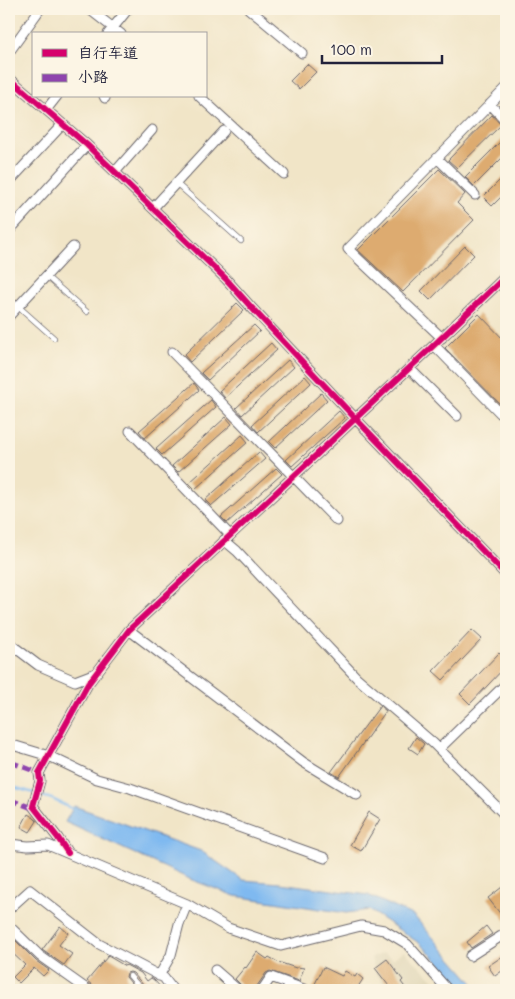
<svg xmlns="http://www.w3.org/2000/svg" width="515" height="999" viewBox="0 0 515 999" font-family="Mali,'LXGW WenKai TC',sans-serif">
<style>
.built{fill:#e1d7b7}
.water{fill:#7fb9f0;stroke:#506e96}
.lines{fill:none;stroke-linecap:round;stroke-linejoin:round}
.stream{stroke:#7fb9f0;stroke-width:2.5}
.building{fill:#ddab70}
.lane-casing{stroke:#6a666c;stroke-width:6}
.street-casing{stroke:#6a666c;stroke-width:11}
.lane{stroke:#fff;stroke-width:4.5}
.street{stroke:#fff;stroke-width:9}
.quiet{stroke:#8e44ad;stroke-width:5;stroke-dasharray:10 5;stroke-linecap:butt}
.cycleway-casing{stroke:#fcf5e5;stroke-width:9}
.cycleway{stroke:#d6006c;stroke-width:6}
</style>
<rect width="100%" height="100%" fill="#fcf5e5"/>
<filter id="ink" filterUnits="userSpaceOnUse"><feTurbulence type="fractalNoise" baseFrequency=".02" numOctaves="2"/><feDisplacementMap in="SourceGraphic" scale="10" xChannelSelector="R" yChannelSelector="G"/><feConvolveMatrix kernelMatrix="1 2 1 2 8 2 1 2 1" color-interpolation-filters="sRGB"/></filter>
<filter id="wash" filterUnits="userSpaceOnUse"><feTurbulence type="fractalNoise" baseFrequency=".0096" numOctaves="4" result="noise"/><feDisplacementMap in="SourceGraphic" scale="20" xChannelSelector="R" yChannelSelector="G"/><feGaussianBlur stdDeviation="1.12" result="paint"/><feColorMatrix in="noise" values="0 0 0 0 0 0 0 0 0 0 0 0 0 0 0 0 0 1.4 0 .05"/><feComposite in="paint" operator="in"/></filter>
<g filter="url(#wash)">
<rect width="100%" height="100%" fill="#f1e5c7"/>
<!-- built -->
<path class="built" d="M404 951 444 990H388L376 973 371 958 384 953 393 959Z"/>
<!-- water -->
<path class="water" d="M74 806 201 851 243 880 280 883 368 895 414 916 479 990H463L430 953 419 943 369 910 346 913 235 896 192 880 65 822Z"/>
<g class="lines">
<!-- stream -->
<path class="stream" d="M9 786 34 793
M39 795 52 799 75 810"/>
</g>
<g id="blocks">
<!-- building -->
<path class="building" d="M307 64 316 72 299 89 290 81Z
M492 115 501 125 457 168 448 160Z
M506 136V154L474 186 465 177Z
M439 169 465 194 457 203 474 220 403 292 358 250Z
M506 174V192L492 206 483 197Z
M465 246 474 255 430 300 421 291Z
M237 303 244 310 190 362 184 355Z
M479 314 506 342V410L445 348Z
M254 325 260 331 208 380 201 373Z
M271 343 277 350 225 398 219 391Z
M288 360 294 367 242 415 236 408Z
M305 376 311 383 258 432 252 425Z
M194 383 199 390 145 438 139 431Z
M321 393 327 400 275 448 269 442Z
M211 400 216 407 162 455 156 449Z
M339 411 345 418 292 466 286 460Z
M226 417 232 424 178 472 172 466Z
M242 435 248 442 195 489 189 483Z
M259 452 265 459 211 506 205 500Z
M276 468 282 474 227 523 221 517Z
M472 630 482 639 443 680 433 671Z
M499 653 506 660V666L470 704 460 694Z
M380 706 386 711 339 777 331 772Z
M416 737 424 744 418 754 409 748Z
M369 812 380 819 361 851 350 845Z
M28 814 34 818 37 821 30 832 21 827Z
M506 884V921L488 898Z
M60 926 68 933 59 945 72 954 64 965 42 950Z
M486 926 492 934 471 948 467 942Z
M9 934 36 961 49 970 43 976 34 968 19 983 13 977 25 965 9 950Z
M257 952 267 959 269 957 281 964V963L296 968 297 967 304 968 299 981 270 971 266 973 257 986 256 990H244L242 986 235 979 245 967 246 968Z
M506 954V968L495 976 488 966Z
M108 956 125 966 126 965 141 973 147 981 151 978 154 980 163 990H146L145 987 133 973 130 972 127 973 126 977 137 990H124L123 987 120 985 116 987 115 990H94L92 985 87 981Z
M387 959 403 980 401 982 407 990H392L375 968Z
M323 967 342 976 345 971 355 977 357 974 363 979 356 990H312Z"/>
</g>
</g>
<g filter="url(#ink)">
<use href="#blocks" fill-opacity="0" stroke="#6a666c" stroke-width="1"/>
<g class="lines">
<defs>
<path id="lane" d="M176 183 241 241
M46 276 87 312
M18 306 54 338
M130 976 142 990
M119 989 120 990"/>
<path id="street" d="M89 9 121 34
M249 9 302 53
M108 34 128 9
M9 52 40 9
M9 78 87 145 226 279 251 307 355 418 506 575
M104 96 105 98
M199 96 284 174
M490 104 506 121
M46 110 57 96
M437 158 475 195
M115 172 152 130
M9 182 62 125
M153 208 224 131
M9 231 87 145
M9 316 73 247
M442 338 348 249 506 88
M434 345 506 419
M172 352 337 521
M409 368 457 416
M130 431 230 535
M224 540 237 551 357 678 433 743 506 816
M129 630 303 762 357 795
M9 643 38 665 75 681 96 673
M9 744 49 756 97 779 130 788 325 858
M439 749 506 684
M9 844 28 846 48 845 187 904 228 928 281 946 361 926 384 930 407 944 448 990
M68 853 58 838 33 806 40 781 39 773 88 684 129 630 434 345 506 276
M9 909 30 890 99 944 164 978 173 990
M9 926 40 956 88 990
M470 956 506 933
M215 970 238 990
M159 976 171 955 179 924 187 904
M262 990 271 977 306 990"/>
</defs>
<!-- lane casing -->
<use href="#lane" class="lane-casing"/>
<!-- street casing -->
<use href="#street" class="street-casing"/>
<!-- lane -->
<use href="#lane" class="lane"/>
<!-- street -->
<use href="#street" class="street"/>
<!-- quiet -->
<path class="quiet" d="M9 765 16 764 39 773
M9 800H11L35 809"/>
<defs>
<path id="cycleway" d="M9 78 87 145 226 279 251 307 355 418 506 575
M68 853 58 838 33 806 40 781 39 773 88 684 129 630 434 345 506 276"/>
</defs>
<!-- cycleway casing -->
<use href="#cycleway" class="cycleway-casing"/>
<!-- cycleway -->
<use href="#cycleway" class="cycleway"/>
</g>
</g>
<!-- margin -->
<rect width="515" height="999" fill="none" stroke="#fcf5e5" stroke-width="30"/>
<!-- legend -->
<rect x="32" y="32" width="175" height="65" fill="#fcf5e5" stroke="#a5a1a1"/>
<rect x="42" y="49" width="25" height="8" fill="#d6006c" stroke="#a5a1a1"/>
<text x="78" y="58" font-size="15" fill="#22223b">自行车道</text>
<rect x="42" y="74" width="25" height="8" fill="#8e44ad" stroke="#a5a1a1"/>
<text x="78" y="82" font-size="15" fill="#22223b">小路</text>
<!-- scale -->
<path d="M322 55v8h120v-8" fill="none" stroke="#22223b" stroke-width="2.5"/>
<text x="330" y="55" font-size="15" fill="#22223b" stroke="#fcf5e5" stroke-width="4" paint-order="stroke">100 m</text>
</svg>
